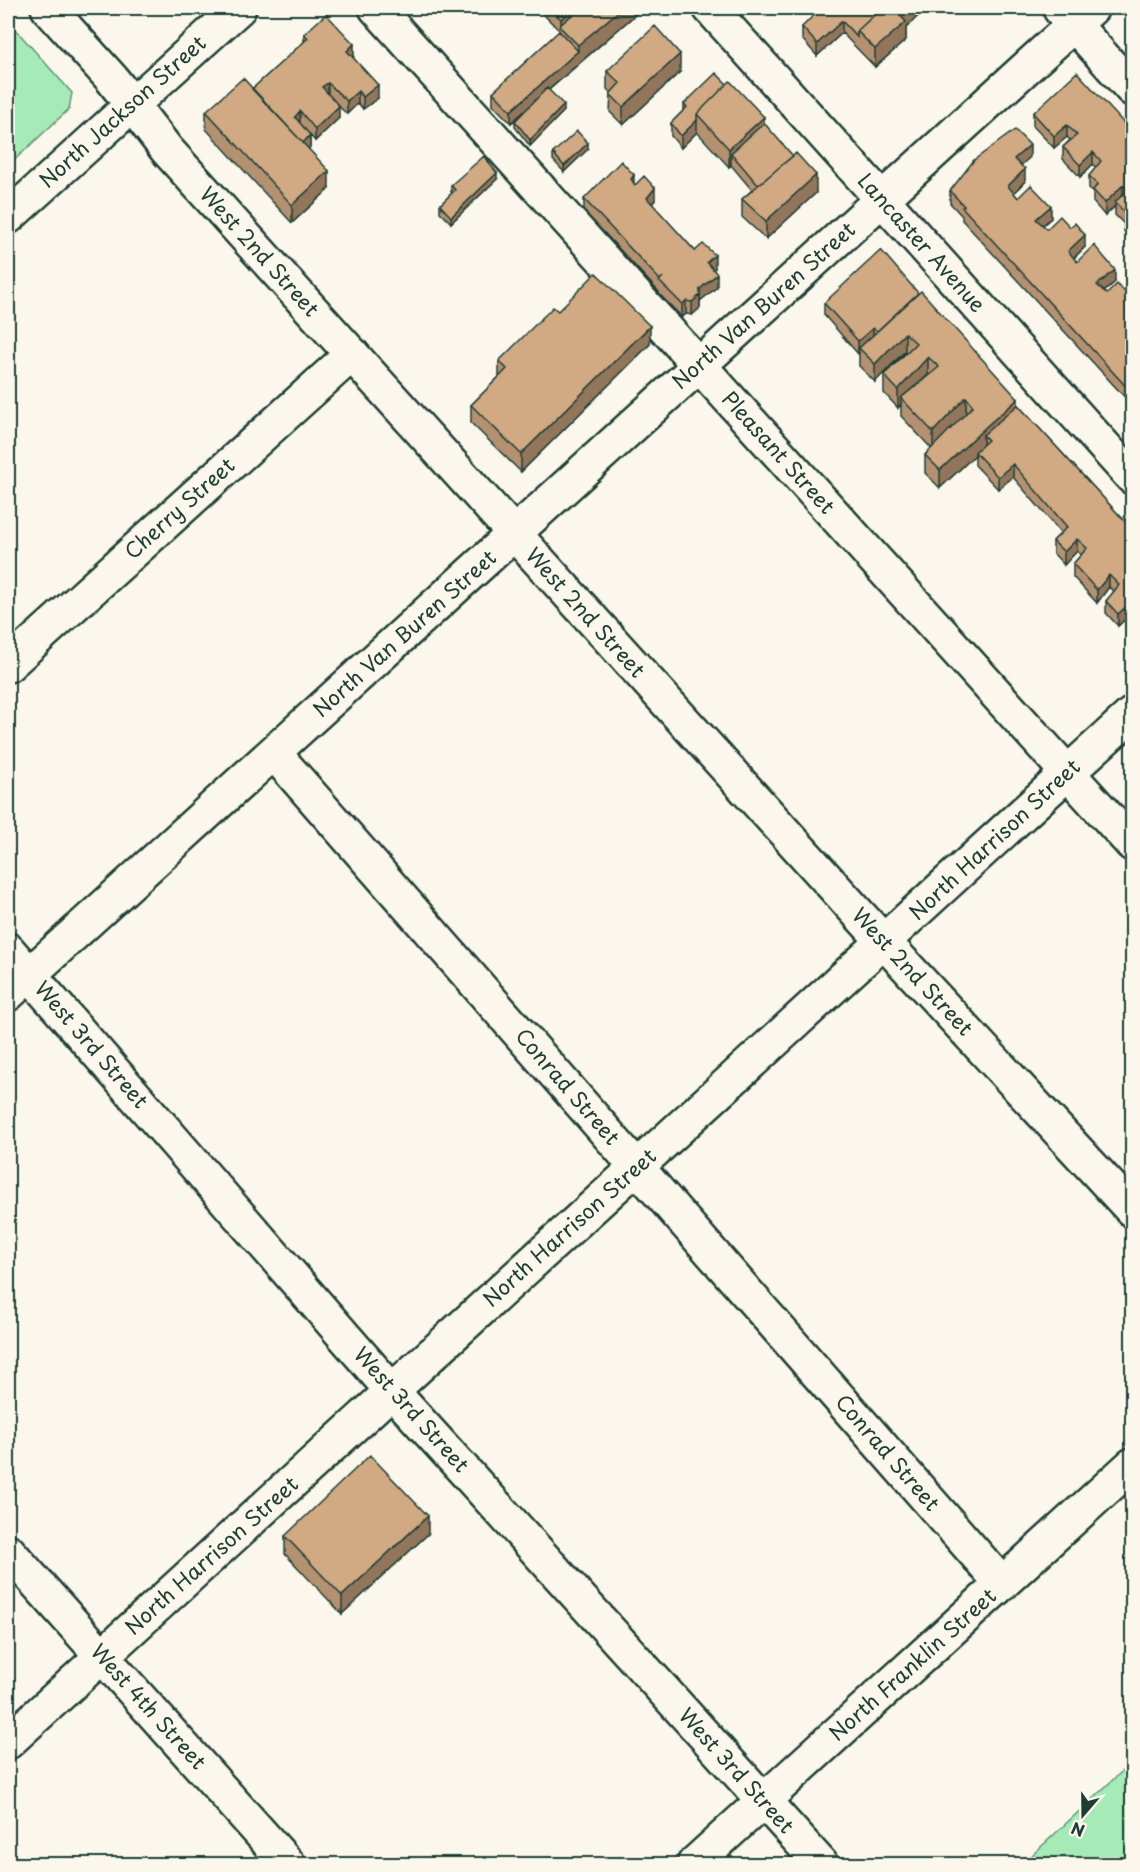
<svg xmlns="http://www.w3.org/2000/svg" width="1140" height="1872" viewBox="0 0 1140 1872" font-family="'Playpen Sans',sans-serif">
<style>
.green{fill:#a6ebb7;stroke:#629476;stroke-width:1.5}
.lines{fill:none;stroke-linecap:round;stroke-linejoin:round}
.minor-casing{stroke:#1f3d34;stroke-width:38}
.major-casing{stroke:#1f3d34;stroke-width:38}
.minor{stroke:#fbf7ec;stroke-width:33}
.major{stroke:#fbf7ec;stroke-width:33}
.wall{fill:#b49171;stroke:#1f3d34;stroke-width:1.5}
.shaded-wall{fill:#92765c;stroke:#1f3d34;stroke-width:1.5}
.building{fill:#d1a983;stroke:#1f3d34;stroke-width:1.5}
.labels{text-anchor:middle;stroke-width:6;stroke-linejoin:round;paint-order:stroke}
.street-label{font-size:21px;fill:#1f3d34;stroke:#fbf7ec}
</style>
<rect width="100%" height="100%" fill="#fbf7ec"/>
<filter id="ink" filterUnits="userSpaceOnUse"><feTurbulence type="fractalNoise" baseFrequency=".0167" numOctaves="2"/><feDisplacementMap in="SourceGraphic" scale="12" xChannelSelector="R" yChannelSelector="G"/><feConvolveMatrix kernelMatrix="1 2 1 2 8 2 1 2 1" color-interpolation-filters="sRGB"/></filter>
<g filter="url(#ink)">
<!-- green -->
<path class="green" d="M8 21 72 93 69 109 8 166Z
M1132 1762V1864H1035L1029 1858Z"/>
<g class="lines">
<defs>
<path id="minor" d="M376 8 1132 844
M1060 9 1132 89
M8 665 352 354
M274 753 1002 1584
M8 950 392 1391 821 1864
M8 994 1092 8
M8 1742 1132 714
M694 1864 1132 1465"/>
<path id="major" d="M48 8 112 79 167 150 884 942 1132 1210
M710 8 1132 477
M8 217 239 8
M8 1551 288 1864"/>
</defs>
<!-- minor casing -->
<use href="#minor" class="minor-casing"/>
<!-- major casing -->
<use href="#major" class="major-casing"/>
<!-- minor -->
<use href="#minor" class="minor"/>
<!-- major -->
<use href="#major" class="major"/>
</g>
<!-- wall -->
<path class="wall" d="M537 8H643L549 90 564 111 530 146 515 127V121L518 118 511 123 493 105V92L559 32V30Z
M918 8V16L906 28V40L875 67 842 33 817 56 802 39V27Z
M304 34 354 56 353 57 378 98 363 109 358 103 347 114 335 103 339 118 315 141 310 135V147L308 149 329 189 292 223 206 129V111L252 89 304 42Z
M607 71 680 72 623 125 610 112 611 93 607 89Z
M684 104 764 123 816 193 766 239 742 217V199L752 190 731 165 729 167 697 132 681 148 671 136V123L684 110Z
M1033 113 1132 132V243L1131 241V237L1124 231V224L1115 215V206L1105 216 1093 202V192L1089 188V176L1096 168 1093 164 1080 177 1063 159V147L1070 140 1067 137 1054 148 1033 126Z
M588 149 564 172 553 160V153Z
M1030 157 1021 165 1025 181 1014 193 1018 198 1051 218 1043 225 1047 229 1085 247 1074 258 1077 262 1115 282 1104 292 1107 294 1124 291 1132 284V405L962 220V216L950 203V191Z
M497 179 451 223 440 212V205L452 193 451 192V185Z
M634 184 655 200 652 204 695 251 715 268 713 269 717 287 700 301V308L692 315 686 314 682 317 659 294V292L584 211V199Z
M918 293 1018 405 1132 529V613L1118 626 1106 613V601L1114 592 1109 587 1097 603 1073 577V564L1081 555 1077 551 1064 565 1053 553V541L1061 533 1013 477 998 489 975 465V455L940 488 925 473V455L931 448 901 416V404L898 408 884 393V375L906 352 905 351 875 382 859 366V353L858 354 824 315V303Z
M558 311 650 344 521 472 471 423V405L499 377V361Z
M428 1534 342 1614 285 1554V1536Z"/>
<!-- shaded-wall -->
<path class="shaded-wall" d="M573 8H587L561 28V19Z
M622 8H643L578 64 511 123V111L578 51V45Z
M908 8H918V16L906 28V40L875 67V49L900 15Z
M842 21V33L817 56V44Z
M354 44V56L347 63V51Z
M680 54V72L623 125V107Z
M328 83V95L322 87Z
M378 85V98L363 109V97Z
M358 91V103L347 114V101Z
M564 105V111L530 146V140Z
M339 106V118L315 141V129Z
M300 111V123L295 117Z
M764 117V135L731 153V165L729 167V149Z
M697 120V132L681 148V136Z
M1067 125V137L1054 148V136Z
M310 135V147L302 157V144Z
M588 143V149L564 172V166Z
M1030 145V157L1014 172V159Z
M1093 152V164L1080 177V165Z
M1025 169V181L1008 199V186Z
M329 171V189L292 223V205Z
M497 173V179L451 223V217Z
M634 175V188L631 179Z
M816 175V193L766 239V221Z
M1123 185V198L1115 202V206L1105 216V203Z
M655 188V200L647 211V198Z
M1051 206V218L1036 231V219Z
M1085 235V247L1068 263V251Z
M715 255V268L707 275V262Z
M1115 270V282L1097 298V285Z
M717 274V287L700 301V289Z
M700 295V308L692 315V302Z
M686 301V314L682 317V304Z
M1132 314V327L1127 331V319Z
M650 326V344L521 472V454Z
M873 328V340L859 348 858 354V341Z
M905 333V351L875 382V364Z
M928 357V375L901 398V404L898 408V390Z
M966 397V415L933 450V432Z
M1018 399V417L988 440 983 435V447L975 452V455L940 488V470L990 423Z
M1013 464V477L998 489V477Z
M1077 539V551L1064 565V552Z
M1109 575V587L1097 603V590Z
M1132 601V613L1118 626V614Z
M428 1516V1534L342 1614V1596Z"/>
<!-- building -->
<path class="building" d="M549 8H573L561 19Z
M580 8H622L578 45 559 26Z
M821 8H882L857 31V37L842 21 817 44 802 27Z
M882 8H908L900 15 906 22 875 49 857 31Z
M326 14 354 44 347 51 378 85 363 97 358 91 347 101 328 83 322 87 339 106 315 129 300 111 295 117 310 135 303 143 252 89 308 38 304 34Z
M655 26 680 54 623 107 610 94 620 83 607 71Z
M559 31 578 51 511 111 493 92Z
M1077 72 1132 132V226L1124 218 1127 215 1115 202 1128 190 1123 185 1105 203 1093 190 1098 184 1089 176 1101 161 1093 152 1080 165 1063 147 1077 135 1067 125 1054 136 1033 113Z
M716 73 727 84 697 114V120L681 136 671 123 687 107 684 104Z
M243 78 329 171 292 205 206 111Z
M730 81 764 117 729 149 697 114Z
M547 88 564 105 530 140 515 121Z
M764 123 793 156 758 185 731 153Z
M1015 130 1030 145 1014 159 1025 169 1008 186 1018 198 1031 185 1051 206 1036 219 1047 229 1060 216 1070 227 1075 223 1085 235 1068 251 1077 262 1094 245 1115 270 1097 285 1107 294 1117 284 1124 291 1132 284V314L1127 319 1129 322 1132 326V393L962 207 964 206 950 191 974 160Z
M577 131 588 143 564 166 553 153Z
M796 153 816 175 766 221 742 199Z
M484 156 497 173 451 217 440 205 455 190 451 185Z
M621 161 634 175 631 179 635 185 644 176 655 188 647 198 695 251 703 244 715 255 707 262 717 274 700 289V295L692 302 686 301 682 304 659 281 663 277 660 280 584 199Z
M881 250 918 293 877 331 873 328 858 341 824 303Z
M596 273 650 326 521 454 471 405 507 369 499 361 553 307 558 311Z
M921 291 1018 399 990 423 940 470 925 455 973 406 966 397 933 432 901 398 939 367 928 357 898 390 884 375 916 343 905 333 875 364 859 348Z
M1018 405 1132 529V601L1118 614 1106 601 1119 585 1109 575 1097 590 1073 564 1087 548 1077 539 1064 552 1053 541 1067 527 1013 464 998 477 975 452 988 440 983 435Z
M370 1455 428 1516 342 1596 285 1536Z"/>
</g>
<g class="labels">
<!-- street labels -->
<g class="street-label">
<text transform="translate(123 112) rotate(-42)" y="7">North Jackson Street</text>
<text transform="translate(921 243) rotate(48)" y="7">Lancaster Avenue</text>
<text transform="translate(259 252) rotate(48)" y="7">West 2nd Street</text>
<text transform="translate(764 306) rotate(-42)" y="7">North Van Buren Street</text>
<text transform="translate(778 453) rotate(48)" y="7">Pleasant Street</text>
<text transform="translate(180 509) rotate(-42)" y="7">Cherry Street</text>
<text transform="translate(585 613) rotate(48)" y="7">West 2nd Street</text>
<text transform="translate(405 634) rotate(-42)" y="7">North Van Buren Street</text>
<text transform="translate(995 840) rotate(-43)" y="7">North Harrison Street</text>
<text transform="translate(912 972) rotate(47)" y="7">West 2nd Street</text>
<text transform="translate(91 1045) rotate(49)" y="7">West 3rd Street</text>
<text transform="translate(567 1087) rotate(49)" y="7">Conrad Street</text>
<text transform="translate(570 1228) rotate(-42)" y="7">North Harrison Street</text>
<text transform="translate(411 1410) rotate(48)" y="7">West 3rd Street</text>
<text transform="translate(887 1453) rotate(49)" y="7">Conrad Street</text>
<text transform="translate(212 1556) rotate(-42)" y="7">North Harrison Street</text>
<text transform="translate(913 1665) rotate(-42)" y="7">North Franklin Street</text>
<text transform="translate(148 1707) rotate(48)" y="7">West 4th Street</text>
<text transform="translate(736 1771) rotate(48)" y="7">West 3rd Street</text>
</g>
</g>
<!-- margin -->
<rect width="1140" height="1872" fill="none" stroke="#fbf7ec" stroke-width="30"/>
<rect x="15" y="15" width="1110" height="1842" fill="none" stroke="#1f3d34" stroke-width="2" filter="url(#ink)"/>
<!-- north arrow -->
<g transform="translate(1083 1815) rotate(200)" stroke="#fbf7ec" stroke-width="4.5" paint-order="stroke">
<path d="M0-4.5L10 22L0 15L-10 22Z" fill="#1f3d34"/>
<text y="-9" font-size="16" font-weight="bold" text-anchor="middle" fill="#1f3d34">N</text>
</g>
</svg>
